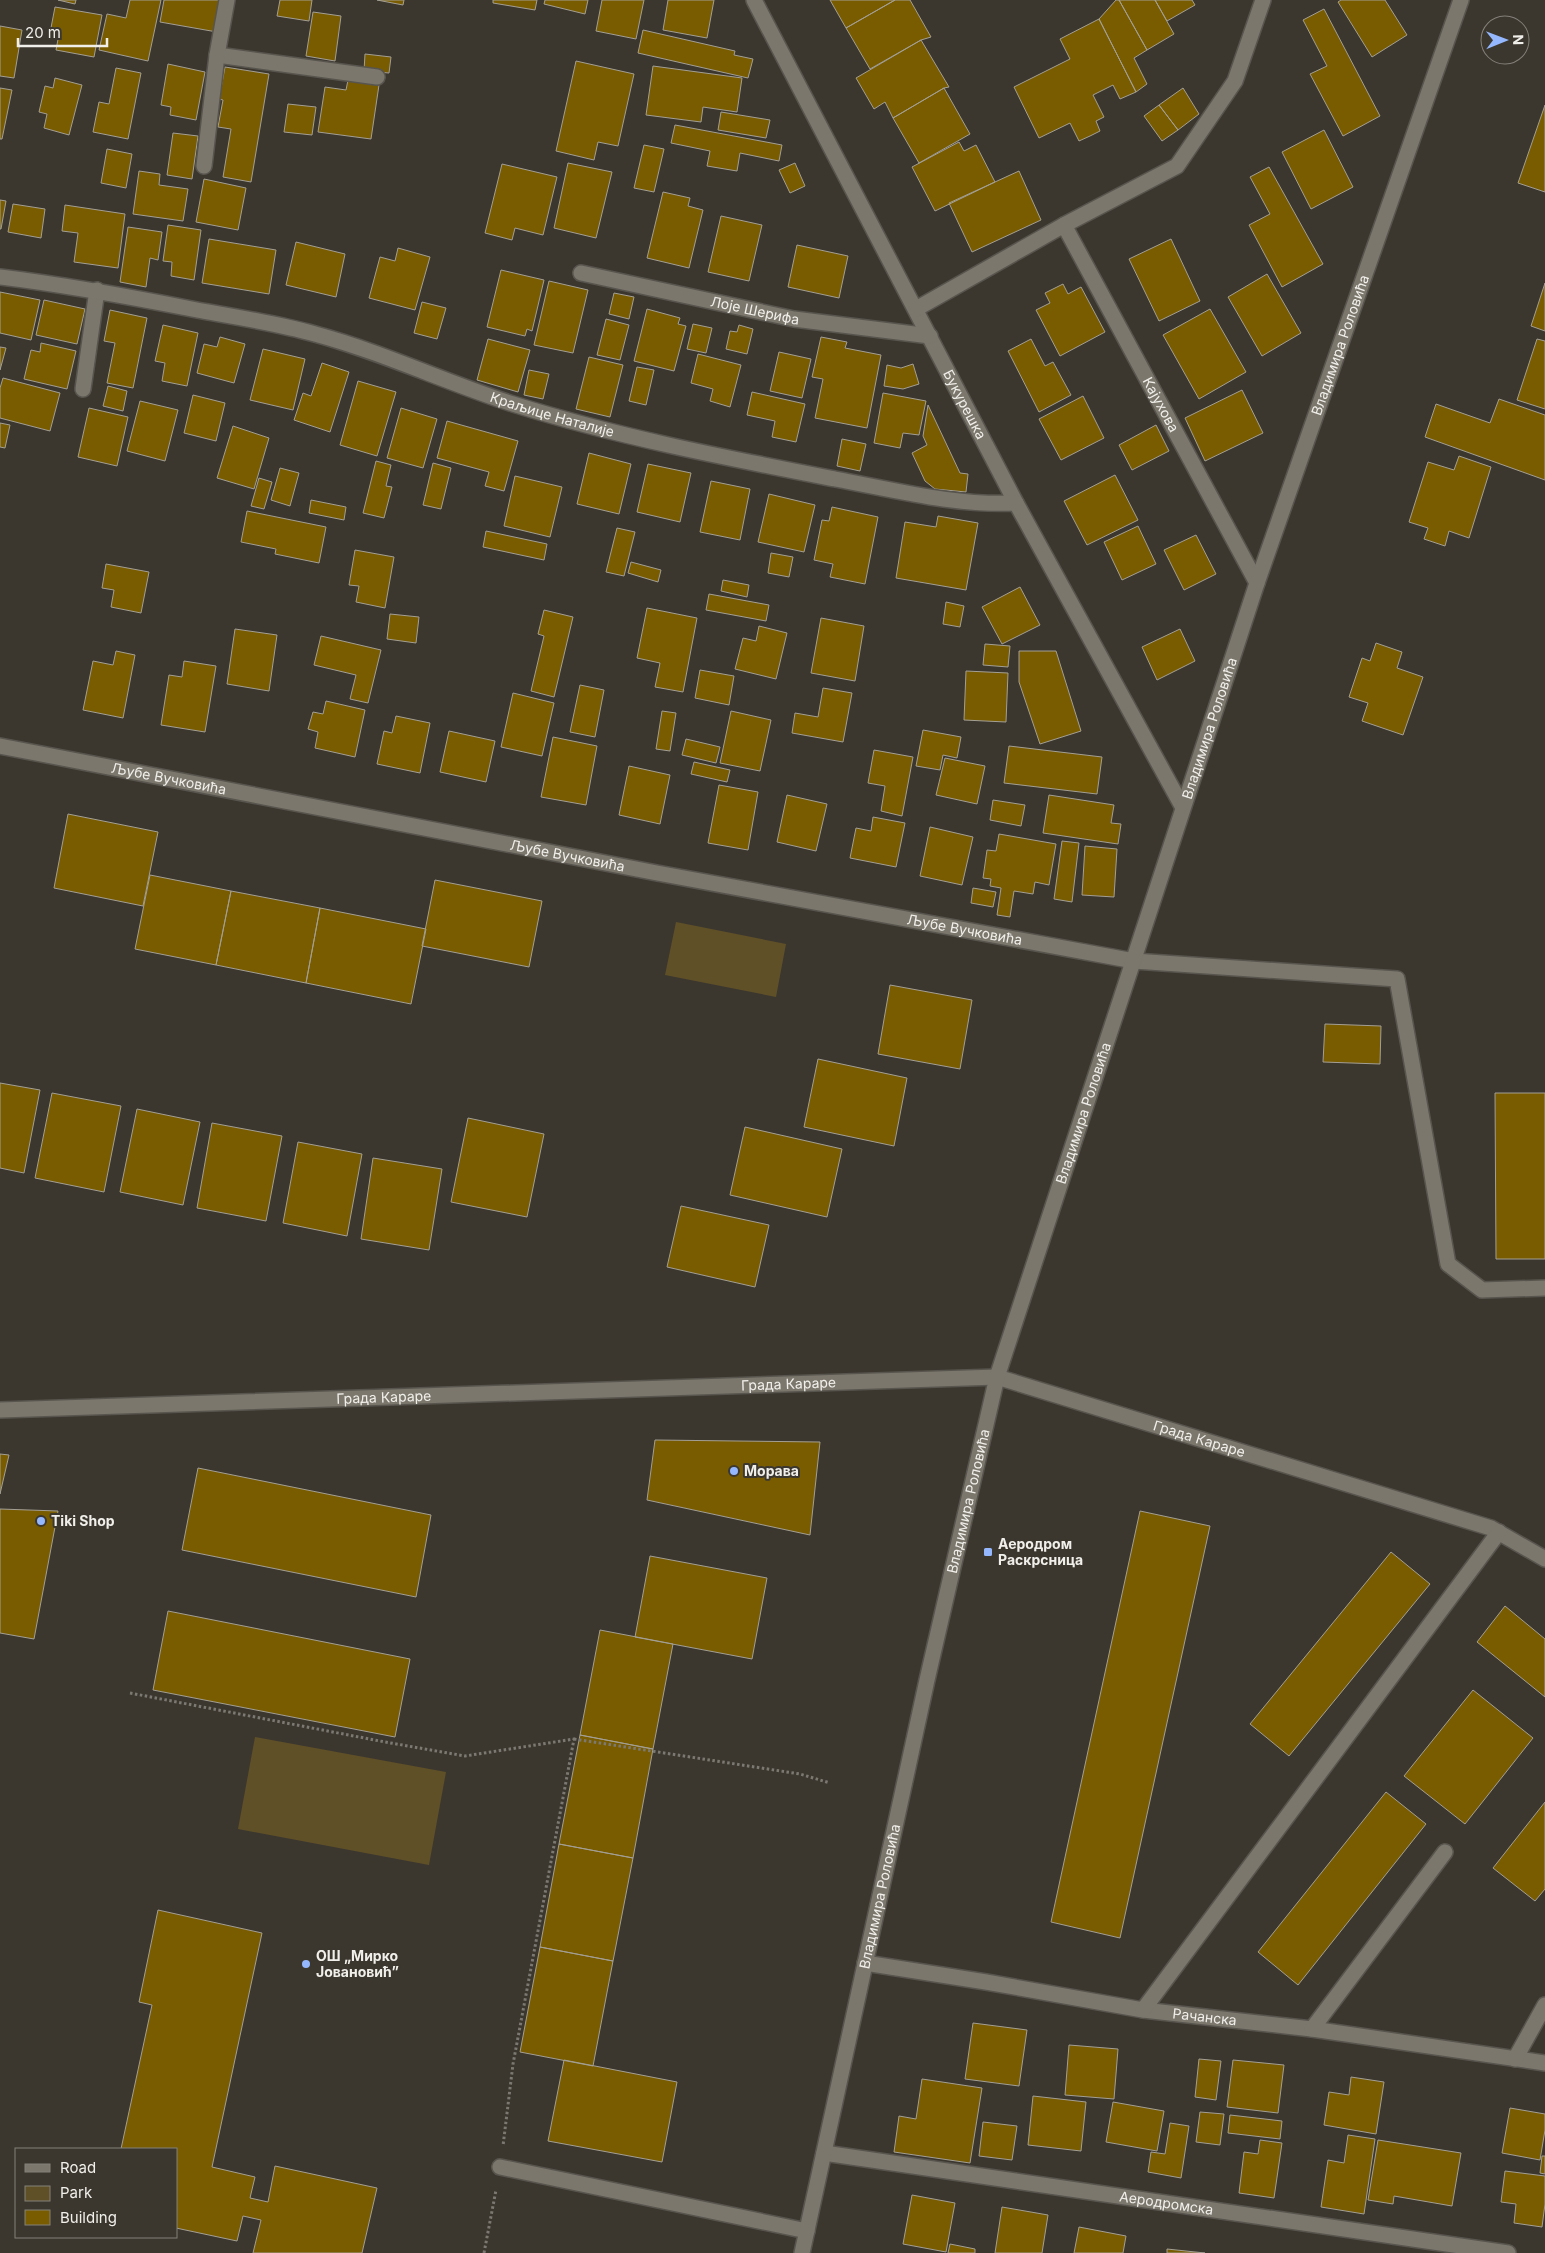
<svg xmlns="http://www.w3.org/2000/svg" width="1545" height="2253" viewBox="0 0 1545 2253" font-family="Inter,sans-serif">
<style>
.green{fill:#605028}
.building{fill:#795c00;stroke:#a39f95}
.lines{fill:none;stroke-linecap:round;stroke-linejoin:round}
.lane-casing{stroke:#58554e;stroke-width:18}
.street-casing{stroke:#58554e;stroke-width:18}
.path{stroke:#7c7972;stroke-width:3;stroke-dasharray:2.5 2.5;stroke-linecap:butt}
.lane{stroke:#7b776d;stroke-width:15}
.street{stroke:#7b776d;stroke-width:15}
.poi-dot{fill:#95b7fd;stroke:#3b372f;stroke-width:2}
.labels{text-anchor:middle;stroke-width:4;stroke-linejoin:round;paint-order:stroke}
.street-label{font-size:14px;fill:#f1efea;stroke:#3b372f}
.poi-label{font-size:14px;font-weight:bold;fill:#f1efea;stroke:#3b372f;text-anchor:start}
</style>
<rect width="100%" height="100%" fill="#3b372f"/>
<!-- green -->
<path class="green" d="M676 922 786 944 776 997 665 975Z
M255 1737 446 1772 429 1865 238 1829Z"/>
<!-- building -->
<path class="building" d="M58 0H76L75 4Z
M130 0H161L148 61 99 50 107 14 126 18Z
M164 0H223L217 32 160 22Z
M280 0H312L309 21 277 16Z
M377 0H404L403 5Z
M493 0H537L535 10 493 3Z
M545 0H588L585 14 544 4Z
M602 0H644L636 39 596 31Z
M668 0H714L707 38 663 30Z
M830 0H895L846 28Z
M895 0H910L931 37 921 40 870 69 846 28Z
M1116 0H1119L1147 50 1134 58 1147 84 1136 92 1099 19Z
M1119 0H1155L1174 34 1147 50Z
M1155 0H1192L1195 5 1167 21Z
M1341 0H1385L1407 35 1372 57 1338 2Z
M55 7 102 15 94 57 56 50 59 34 50 33Z
M1324 9 1380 116 1343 136 1310 74 1327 66 1303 20Z
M313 12 341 16 335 61 306 56Z
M1099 19 1136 92 1120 99 1113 85 1093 95 1104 117 1096 121 1100 131 1090 136 1079 141 1070 123 1039 138 1014 87 1070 59 1060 39Z
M0 26 22 30 14 78 0 76Z
M643 30 735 51 734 55 753 59 748 78 638 53Z
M921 40 949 87 944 88 893 118 885 102 874 109 856 78Z
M365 54 391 57 389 73 364 71Z
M576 61 634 74 618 146 598 142 594 160 556 151Z
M168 64 205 72 196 120 170 115 171 107 161 105Z
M653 66 742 78 737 112 703 107 701 122 646 115Z
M225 67 269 74 251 182 223 177 231 129 218 127 223 100 219 99Z
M116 68 141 73 128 139 93 132 99 102 109 104Z
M55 78 82 85 69 135 44 128 47 114 39 112 45 86 53 88Z
M348 80 379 85 371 139 318 132 325 87 346 90Z
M0 88 12 90 2 139H0Z
M944 88 970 134 919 163 893 118Z
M1183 88 1199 114 1178 130 1159 105Z
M288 104 316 107 312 135 284 132Z
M1159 105 1178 130 1162 141 1144 116Z
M1545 105V192L1518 183Z
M721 112 770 120 766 138 718 130Z
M675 125 782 145 779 161 740 153 737 171 707 166 710 151 671 143Z
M1324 130 1353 187 1311 209 1282 152Z
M173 133 198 136 192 179 167 175Z
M959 142 964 151 976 145 995 182 935 211 912 167Z
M644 145 664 149 654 192 634 188Z
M107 149 132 154 126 188 101 183Z
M568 163 612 172 596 238 554 228Z
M795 163 805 186 790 193 779 170Z
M502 164 557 177 543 235 515 228 512 240 485 233Z
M1269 167 1323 264 1282 287 1249 225 1270 214 1250 177Z
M139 171 160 174 159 185 188 189 183 221 133 214Z
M1019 171 1041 220 972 252 949 203Z
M204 179 246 188 238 230 196 222Z
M663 192 690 198 688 206 703 210 689 268 647 258Z
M0 200 6 201 1 229H0Z
M13 204 45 209 41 238 8 232Z
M65 205 125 214 118 268 74 262 78 233 62 231Z
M721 216 762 225 749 281 708 272Z
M168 225 201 230 194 280 171 276 172 262 163 261Z
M128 227 162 232 158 260 150 258 146 287 120 282Z
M209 239 276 250 269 294 202 283Z
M1171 239 1200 301 1159 321 1129 259Z
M296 242 345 254 336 297 286 285Z
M797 245 848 256 839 298 788 287Z
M398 248 430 257 415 310 369 298 380 257 395 261Z
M501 270 544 280 532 331 527 329 525 336 487 327Z
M1267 274 1301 333 1262 356 1228 297Z
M549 281 588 290 573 353 534 345Z
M1545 283V331L1531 326Z
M1063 284 1068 294 1081 287 1105 332 1060 356 1036 310 1050 303 1045 293Z
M0 292 40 300 31 340 0 333Z
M614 293 634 297 629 319 609 314Z
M44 300 85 309 77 344 36 335Z
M422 302 446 308 437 339 414 333Z
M647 309 680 318 678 324 686 326 674 371 634 361Z
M1210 309 1246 372 1199 399 1163 335Z
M110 310 147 318 133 388 107 383 115 343 104 341Z
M606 319 629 325 620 360 597 355Z
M693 324 712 328 706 353 687 349Z
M163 325 198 333 187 386 162 381 165 363 155 361Z
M739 325 753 329 747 354 726 349 730 331 737 332Z
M220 337 245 344 234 383 197 373 204 344 217 347Z
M821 337 847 342 845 348 881 355 867 428 815 418 823 379 812 377Z
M488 339 530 350 518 392 477 380Z
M1031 339 1045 366 1053 362 1071 395 1039 412 1008 351Z
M1537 339 1545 341V409L1517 400Z
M41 343 76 351 67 389 24 379 31 350 40 352Z
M0 347 6 348 0 370Z
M263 349 305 359 293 410 250 400Z
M779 352 811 359 802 398 770 391Z
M698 354 741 365 730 407 710 401 713 389 691 383Z
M589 357 623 365 610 417 576 409Z
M322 363 349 372 330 432 294 420 303 393 311 396Z
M913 364 919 384 903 389 884 386 887 365 901 368Z
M637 367 654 370 646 405 629 401Z
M529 370 549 374 543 399 524 395Z
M3 378 60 393 50 431 0 418V388Z
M358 381 396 392 377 456 340 445Z
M108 386 127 391 123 411 103 406Z
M1242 390 1263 433 1205 461 1185 418Z
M752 392 805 404 796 442 772 437 775 421 747 415Z
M883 393 926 401 919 435 903 433 900 448 874 443Z
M193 395 225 403 216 441 184 433Z
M1083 396 1104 438 1061 460 1039 419Z
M1499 399 1545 415V480L1425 437 1436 404 1490 423Z
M140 401 178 410 165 461 127 451Z
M928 405 960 473 968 474 966 492 935 489 925 481 912 453 927 445 923 436Z
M89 408 128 417 117 466 78 457Z
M401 408 437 419 423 468 387 458Z
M447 421 518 441 504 491 485 486 489 472 437 458Z
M0 423 10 425 5 448 0 447Z
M1156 425 1169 451 1132 470 1119 445Z
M233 426 269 438 254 489 217 478Z
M842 439 866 444 860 471 837 466Z
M589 453 631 464 619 514 577 504Z
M1459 456 1491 467 1469 538 1449 531 1445 546 1424 539 1428 528 1409 522 1428 462 1454 470Z
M376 461 391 465 386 486 392 487 384 518 363 513Z
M433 463 451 468 441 509 423 505Z
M648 464 691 473 680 522 637 512Z
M280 468 299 473 290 506 271 500Z
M1115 475 1138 520 1087 545 1064 501Z
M515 476 562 487 550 537 504 526Z
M259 478 272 482 264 509 251 506Z
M711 481 750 489 740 540 700 532Z
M769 494 815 505 804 552 758 542Z
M311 500 346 507 344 520 309 513Z
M832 507 878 517 865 584 830 577 833 564 814 560 822 520 829 521Z
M247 511 326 527 319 563 275 554 276 549 241 542Z
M938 516 978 523 966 590 896 578 905 522 936 527Z
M1138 526 1156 564 1122 580 1104 542Z
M617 528 635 532 624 576 606 572Z
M486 531 547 544 544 560 483 547Z
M1196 535 1216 574 1184 590 1164 550Z
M355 550 394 557 385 608 356 602 359 586 349 585Z
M771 553 793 557 789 577 768 573Z
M631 562 661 570 658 582 628 573Z
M106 564 149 572 141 613 111 607 114 590 102 588Z
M723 580 749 585 747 597 721 591Z
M1020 587 1040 625 1002 644 982 607Z
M709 594 769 605 766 621 706 610Z
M946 602 964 606 960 627 943 624Z
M647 608 697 618 683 692 655 687 660 663 637 658Z
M544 610 573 617 554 697 531 691 544 636 538 634Z
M390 614 419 617 416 643 387 639Z
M821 618 864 626 855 681 811 673Z
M759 626 787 633 776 679 735 669 743 638 756 641Z
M235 629 277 635 269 691 227 684Z
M1180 629 1195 661 1157 680 1142 647Z
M321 636 381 650 368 703 350 699 356 675 314 665Z
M1376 643 1402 652 1397 668 1423 677 1403 735 1362 721 1368 703 1349 697 1362 658 1370 661Z
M985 644 1010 646 1008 667 983 665Z
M116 651 135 655 123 718 83 710 93 661 113 665Z
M1019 651H1056L1081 731 1040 744 1019 682Z
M184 661 216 666 205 732 161 725 169 675 182 677Z
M700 670 734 676 729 705 695 698Z
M966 671 1008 673 1006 722 964 720Z
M580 685 604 690 595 737 570 732Z
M823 688 852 693 843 742 792 733 795 713 818 717Z
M513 693 554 703 542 756 501 747Z
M326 701 365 710 355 757 315 748 318 732 308 729 313 712 323 714Z
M662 711 676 713 670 751 656 749Z
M731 711 771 720 760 771 720 763Z
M396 716 430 723 420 773 377 764 384 731 392 733Z
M923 730 961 737 957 758 943 755 940 770 916 766Z
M449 731 495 741 486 782 440 772Z
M553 737 597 746 586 805 541 797Z
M686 739 720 747 716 763 682 755Z
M1009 746 1102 757 1097 794 1004 783Z
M874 750 913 757 902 816 881 811 885 786 868 783Z
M945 758 985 766 977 804 936 795Z
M694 762 730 770 727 782 691 774Z
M629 766 670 775 660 824 619 815Z
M719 785 758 792 748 850 708 843Z
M787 795 827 804 816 851 777 842Z
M1049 795 1114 805 1111 823 1121 824 1118 844 1043 833Z
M993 800 1025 805 1021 826 990 820Z
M68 814 158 832 143 906 54 888Z
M873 817 905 823 896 867 850 858 856 828 871 831Z
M930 827 973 837 962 885 920 876Z
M999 834 1056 844 1049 885 1035 882 1033 894 1014 891 1010 917 997 915 1001 888 990 886 991 879 983 878 987 850 996 851Z
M1062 841 1079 843 1072 902 1054 899Z
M1085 846 1117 849 1114 897 1082 895Z
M150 875 231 891 216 965 135 949Z
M435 880 542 901 529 967 422 946Z
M973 888 996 892 993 907 971 903Z
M231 891 320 908 306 983 216 965Z
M320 908 426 929 411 1004 306 983Z
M890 985 972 1000 960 1069 878 1054Z
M1325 1024 1381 1026 1380 1064 1323 1062Z
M818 1059 907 1078 894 1146 804 1127Z
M0 1083 40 1090 24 1173 0 1168Z
M52 1093 121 1106 104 1192 35 1178Z
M1495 1093H1545V1259H1496Z
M137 1109 200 1122 183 1205 120 1192Z
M468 1118 544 1134 527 1217 451 1202Z
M212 1123 282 1136 266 1221 197 1208Z
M745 1127 842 1149 827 1217 730 1195Z
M298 1142 362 1154 347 1236 283 1223Z
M373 1158 442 1169 429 1250 361 1239Z
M681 1206 769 1225 755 1287 667 1267Z
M655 1440 820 1442 810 1535 647 1500Z
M0 1454 9 1455 0 1494Z
M198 1468 431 1515 416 1597 182 1550Z
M0 1509 58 1511 34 1639 0 1633Z
M1140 1511 1210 1526 1120 1938 1051 1922Z
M1391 1552 1430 1584 1289 1756 1250 1724Z
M650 1556 767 1578 752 1659 635 1637Z
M1505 1606 1545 1639V1697L1477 1642Z
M168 1611 410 1659 395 1737 153 1690Z
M600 1630 673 1644 653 1749 580 1735Z
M1473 1690 1533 1738 1465 1824 1404 1776Z
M580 1735 653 1749 633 1858 559 1844Z
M1386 1792 1426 1824 1298 1985 1258 1952Z
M1545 1802V1889L1535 1901 1493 1868Z
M559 1844 633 1858 613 1961 540 1947Z
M158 1910 262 1933 212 2167 255 2177 250 2198 268 2202 275 2166 377 2188 362 2253H253L261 2220 243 2216 237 2241 176 2228V2149H121L152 2005 139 2002Z
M540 1947 613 1961 593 2066 520 2052Z
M973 2023 1027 2030 1019 2086 965 2079Z
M1069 2045 1118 2049 1114 2099 1065 2095Z
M1199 2059 1221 2061 1216 2100 1195 2097Z
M564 2060 677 2082 662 2162 548 2141Z
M1233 2060 1284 2065 1278 2113 1227 2107Z
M1351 2077 1384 2082 1376 2134 1324 2125 1329 2092 1349 2095Z
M922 2079 982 2088 970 2163 894 2152 899 2116 916 2119Z
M1033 2096 1086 2102 1081 2151 1028 2145Z
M1113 2102 1164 2111 1157 2151 1106 2142Z
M1510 2108 1545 2114V2130L1540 2160 1502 2153Z
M1200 2112 1224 2114 1220 2145 1196 2142Z
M1230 2115 1282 2121 1280 2139 1228 2133Z
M983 2122 1017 2126 1012 2160 979 2156Z
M1170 2123 1189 2126 1181 2178 1148 2172 1151 2152 1165 2154Z
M1348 2135 1375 2139 1364 2214 1321 2207 1328 2160 1344 2163Z
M1260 2140 1282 2143 1274 2198 1239 2193 1244 2152 1258 2154Z
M1378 2140 1461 2153 1452 2206 1394 2196 1393 2204 1368 2200Z
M1542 2156H1545V2174L1540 2173Z
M1505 2171 1545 2176V2204L1542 2227 1514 2223 1516 2204 1501 2202Z
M912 2195 955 2203 946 2252 903 2244Z
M1002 2207 1048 2215 1042 2253H995Z
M1079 2227 1126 2236 1123 2253H1074Z
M950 2244 975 2249V2253H948Z
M1167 2249 1205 2253H1167Z"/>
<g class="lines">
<defs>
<g id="lane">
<path d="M217 55 377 77"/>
<path d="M204 166 217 55 227 0"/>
<path id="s1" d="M1064 225 1257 583"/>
<path d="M83 389 97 290"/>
<path d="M1134 961 1397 979 1448 1264 1482 1290 1545 1288"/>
<path d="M500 2167 807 2231"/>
</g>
<g id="street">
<path id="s2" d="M754 0 1016 503 1182 806"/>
<path id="s3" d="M581 273 794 319 930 336"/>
<path id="s4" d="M0 277C66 285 131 297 197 310 236 317 276 323 315 334 382 352 447 383 513 404 618 437 727 458 835 479 895 490 955 506 1016 503"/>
<path d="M916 309 1064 225 1177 166 1235 81 1263 0"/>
<path id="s5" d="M0 746 657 873 1134 961"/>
<path id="s6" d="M0 1410 997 1377 1491 1528 1545 1559"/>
<path id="s7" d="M865 1963 986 1982 1143 2010 1312 2029 1545 2063"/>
<path d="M1143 2010 1499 1532"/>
<path d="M1312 2029 1445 1852"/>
<path d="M1515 2059 1545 2005"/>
<path id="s8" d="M824 2153 1508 2253"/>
<path id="s9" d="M802 2253 927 1680 997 1377 1257 583 1461 0"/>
</g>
</defs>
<!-- lane casing -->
<use href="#lane" class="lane-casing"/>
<!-- street casing -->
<use href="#street" class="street-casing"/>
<!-- path -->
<path class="path" d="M130 1693 385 1742 465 1756 574 1739 513 2064 503 2146
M574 1739 800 1774 830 1783
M484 2253 496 2190"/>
<!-- lane -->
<use href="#lane" class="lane"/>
<!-- street -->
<use href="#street" class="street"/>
</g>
<!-- markers -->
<g class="poi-dot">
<circle cx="734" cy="1471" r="5"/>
<circle cx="41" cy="1521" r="5"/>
<rect x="983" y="1547" width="10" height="10" rx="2.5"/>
<circle cx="306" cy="1964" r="5"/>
</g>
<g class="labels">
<!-- street labels -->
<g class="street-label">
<text dy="5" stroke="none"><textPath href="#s3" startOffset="178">Лоје Шерифа</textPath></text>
<text dy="5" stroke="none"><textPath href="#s9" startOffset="1985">Владимира Роловића</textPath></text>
<text dy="5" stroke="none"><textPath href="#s2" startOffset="456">Букурешка</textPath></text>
<text dy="5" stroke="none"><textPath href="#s1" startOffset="204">Кајухова</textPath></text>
<text dy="5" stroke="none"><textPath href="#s4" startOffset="571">Краљице Наталије</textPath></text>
<text dy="5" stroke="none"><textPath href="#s9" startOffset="1580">Владимира Роловића</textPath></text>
<text dy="5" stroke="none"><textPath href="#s5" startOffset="172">Љубе Вучковића</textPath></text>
<text dy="5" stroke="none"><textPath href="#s5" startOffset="578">Љубе Вучковића</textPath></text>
<text dy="5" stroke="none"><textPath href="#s5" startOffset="982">Љубе Вучковића</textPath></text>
<text dy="5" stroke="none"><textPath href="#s9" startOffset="1175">Владимира Роловића</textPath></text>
<text dy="5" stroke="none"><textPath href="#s6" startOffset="789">Града Караре</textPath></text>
<text dy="5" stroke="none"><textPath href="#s6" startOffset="384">Града Караре</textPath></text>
<text dy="5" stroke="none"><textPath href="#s6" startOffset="1209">Града Караре</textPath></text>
<text dy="5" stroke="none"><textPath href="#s9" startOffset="770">Владимира Роловића</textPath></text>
<text dy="5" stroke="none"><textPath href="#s9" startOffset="365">Владимира Роловића</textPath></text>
<text dy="5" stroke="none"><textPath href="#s7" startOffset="344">Рачанска</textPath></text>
<text dy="5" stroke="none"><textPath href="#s8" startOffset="346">Аеродромска</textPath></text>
</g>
<!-- poi labels -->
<g class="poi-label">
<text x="744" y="1476">Морава</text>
<text x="51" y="1526">Tiki Shop</text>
<text x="998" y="1549">Аеродром<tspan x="998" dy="16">Раскрсница</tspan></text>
<text x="316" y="1961">ОШ „Мирко<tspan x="316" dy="16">Јовановић”</tspan></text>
</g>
</g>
<!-- legend -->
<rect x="15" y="2148" width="162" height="90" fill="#3b372f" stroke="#84817a"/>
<rect x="25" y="2164" width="25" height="8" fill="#7b776d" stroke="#84817a"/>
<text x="60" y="2173" font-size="15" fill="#f1efea">Road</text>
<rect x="25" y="2186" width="25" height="15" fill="#605028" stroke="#84817a"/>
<text x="60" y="2198" font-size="15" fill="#f1efea">Park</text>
<rect x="25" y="2210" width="25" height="15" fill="#795c00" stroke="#84817a"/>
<text x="60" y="2223" font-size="15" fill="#f1efea">Building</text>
<!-- north arrow -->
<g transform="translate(1505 40) rotate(89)"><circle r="24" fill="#3b372f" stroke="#84817a"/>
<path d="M0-4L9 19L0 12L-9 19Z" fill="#95b7fd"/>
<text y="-8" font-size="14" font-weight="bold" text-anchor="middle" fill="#f1efea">N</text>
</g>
<!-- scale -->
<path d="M18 38v8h89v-8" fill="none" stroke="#f1efea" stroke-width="2.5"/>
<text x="25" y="38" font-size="15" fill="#f1efea" stroke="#3b372f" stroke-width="4" paint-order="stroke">20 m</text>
</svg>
